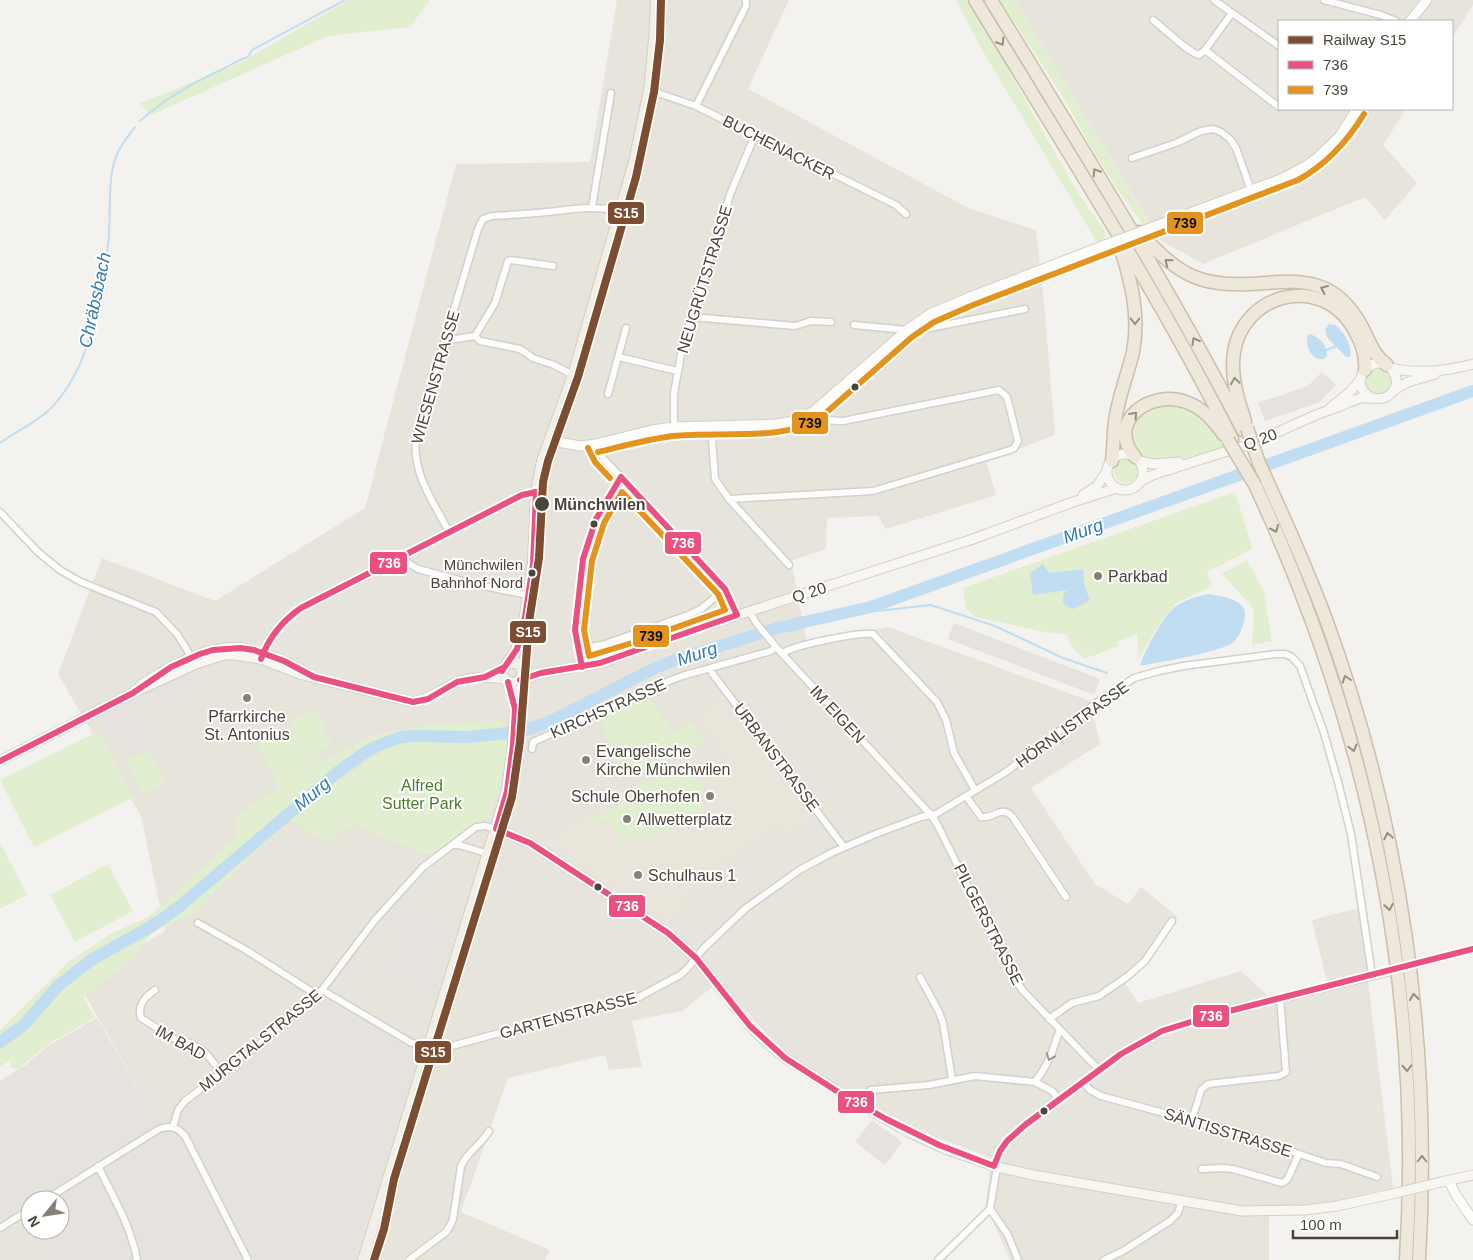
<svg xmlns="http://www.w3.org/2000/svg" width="1473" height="1260" viewBox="0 0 1473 1260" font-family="Helvetica,sans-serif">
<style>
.residential{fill:#e7e4dc}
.industrial{fill:#e6e2de;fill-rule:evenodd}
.education{fill:#eae5da}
.green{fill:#e1eecf}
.parking{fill:#e6e3df}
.water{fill:#c0ddf1}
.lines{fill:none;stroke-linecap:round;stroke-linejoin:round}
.stream{stroke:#c0ddf1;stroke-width:2}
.river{stroke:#c0ddf1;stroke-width:12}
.minor-casing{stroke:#d2d0cb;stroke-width:9}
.tertiary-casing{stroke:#d2d0cb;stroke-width:11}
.secondary-casing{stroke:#d3cfc5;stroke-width:11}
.primary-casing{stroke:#d6cebb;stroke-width:12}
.motorway-casing{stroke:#ccbfa9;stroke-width:15}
.minor{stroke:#fdfdfc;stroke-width:6}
.tertiary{stroke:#fdfdfc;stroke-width:9}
.secondary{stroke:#f7f6f1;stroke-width:9}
.primary{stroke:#f2efe6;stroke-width:10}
.motorway{stroke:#ede8db;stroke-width:12}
.rail{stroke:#dbdbda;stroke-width:2;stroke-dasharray:6 6;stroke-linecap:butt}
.tertiary-bridge-casing{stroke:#d2d0cb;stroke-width:11;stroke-linecap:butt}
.secondary-bridge-casing{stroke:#d3cfc5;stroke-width:11;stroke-linecap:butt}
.motorway-bridge-casing{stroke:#ccbfa9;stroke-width:15;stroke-linecap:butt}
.tertiary-bridge{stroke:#fdfdfc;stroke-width:9}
.secondary-bridge{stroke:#f7f6f1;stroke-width:9}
.motorway-bridge{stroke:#ede8db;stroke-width:12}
.bus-1-casing{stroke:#fff;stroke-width:10}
.bus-2-casing{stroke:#fff;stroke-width:10}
.bus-1{stroke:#ea5080;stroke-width:6}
.bus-2{stroke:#e4931c;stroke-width:6}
.rail-1-casing{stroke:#fff;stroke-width:11}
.rail-1{stroke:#7d4d31;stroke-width:8}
.oneway{stroke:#948e82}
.oneway2{stroke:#9b9791}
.bus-dot{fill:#4b4439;stroke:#fff;stroke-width:2}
.poi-dot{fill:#868178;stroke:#fff;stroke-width:2}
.labels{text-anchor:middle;stroke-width:4;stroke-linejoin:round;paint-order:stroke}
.bus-label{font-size:15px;fill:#4b4439;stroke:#fff;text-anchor:end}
.street-label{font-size:16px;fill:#4b4439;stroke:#fff}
.stop-label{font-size:16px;font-weight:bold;fill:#4b4439;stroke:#fff;text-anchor:start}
.poi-label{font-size:16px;fill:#4b4439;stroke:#fff;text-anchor:start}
.park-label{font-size:16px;fill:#4a7f2a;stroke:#fff}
.water-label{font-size:18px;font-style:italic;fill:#2e7ab2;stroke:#fff}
.line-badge{stroke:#fff;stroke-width:2}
.badge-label{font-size:14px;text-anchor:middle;font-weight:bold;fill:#fff}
.pale-badge-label{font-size:14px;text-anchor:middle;font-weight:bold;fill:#111}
</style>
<rect width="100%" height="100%" fill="#f4f2ee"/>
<!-- residential -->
<path class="residential" d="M617 0H789L748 89 968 208 1036 230 1044 304 1055 435 986 461 996 495 886 529 878 516 827 518 826 549 791 561 807 642 888 627 1090 701 1100 744 1031 788 1095 884 1128 904 1141 887 1178 917 1137 971 1124 981 1138 1003 1241 971 1269 997 1327 982 1312 920 1359 908 1393 1187 1329 1203 1269 1207V1260H1010L986 1206 991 1158 913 1129 778 1047 720 981 682 1011 632 1021 642 1067 609 1070 605 1055 508 1078 461 1212 550 1250 545 1260H355L421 1051 318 996 157 1122 79 984 165 931 141 816 58 674 102 558 215 601 365 508 456 164 590 162Z
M1015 0H1473V5L1452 38V21H1279V109H1406L1383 145 1417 183 1385 220 1365 197 1203 264 1160 240Z
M19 1213 41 1260H0V1225Z"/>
<!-- industrial -->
<path class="industrial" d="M318 996 421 1051 355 1260H41L19 1214 0 1225V1081L27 1064 48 1046 97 1018 157 1122ZM30 1200H60V1230H30Z"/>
<!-- education -->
<path class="education" d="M725 695 817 815 789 838 778 825 709 875 668 923 542 842 684 756 698 778 727 760 695 718Z"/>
<!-- green -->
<path class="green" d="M348 0H430L410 27 328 36 151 115 139 104 238 64Z
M956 0H967L991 39 1076 190 1106 233 1104 241 1098 244 980 46Z
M1000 0H1015L1149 223 1144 226 1118 190 1091 147 1065 100Z
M1364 381a14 14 0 1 1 28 0a14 14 0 1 1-28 0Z
M1167 402 1191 407 1213 427 1225 447C1205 453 1155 469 1138 454 1131 448 1131 439 1129 430L1145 410Z
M1114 471a12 12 0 1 1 24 0a12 12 0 1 1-24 0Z
M1235 492 1252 547 1250 550 1207 572 1212 586 1175 604 1154 632 1139 659 1137 634 1118 641 1119 646 1084 659 1071 646 1067 634 1048 633 976 617 966 609 963 588Z
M1247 560 1264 592 1272 641 1252 645 1254 609 1222 574Z
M722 598 727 602C727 615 704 620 694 624L691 617Z
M646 694 674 733 690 722 706 743 624 777 599 716Z
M315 708 333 746 322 751 311 767 368 736 430 725 503 720V738L395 741 337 777 312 799 395 742 507 740 506 755 492 813 489 818 474 825 429 856 352 824 329 844 290 819 194 913 152 932 135 958 83 997 95 1018 50 1043 18 1069 10 1067 11 1060 18 1054 0 1067V1030L67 963 112 933 147 918 237 837V815L279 787 257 743 295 724 293 719Z
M99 731 132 798 34 847 0 780Z
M148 750 165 783 144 794 127 760Z
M683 760 703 787 701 810 656 836 631 792Z
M632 797 653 833 635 843 630 836 622 841 608 818 594 825 592 820Z
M0 842 27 895 0 909Z
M108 864 133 911 75 942 50 895Z"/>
<!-- parking -->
<path class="parking" d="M1322 372 1336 385 1320 402 1265 421 1258 403 1305 387 1311 383Z
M562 450 580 452 576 470 558 467Z
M565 506 592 519 585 533 558 520Z
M954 623 1100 679 1094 695 948 639Z
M196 669 202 686 161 706 153 690Z
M133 702 153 744 128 756 123 746 116 749 101 718Z
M525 749 535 750V766H540L538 787H533L532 793 522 791Z
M402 898 453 931 440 954 447 958 432 1004 382 970 401 939 382 925Z
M75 1117 99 1159 41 1194 17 1153Z
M872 1120 902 1142 885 1165 855 1142Z
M304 1223 314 1228 300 1260H288Z"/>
<!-- water -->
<path class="water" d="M1329 324 1335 325C1344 331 1353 347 1350 357H1346L1327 337 1325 330Z
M1309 334C1319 336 1328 346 1327 356L1324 359C1311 361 1306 347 1307 336Z
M1043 564 1049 573 1083 569 1085 588 1090 600 1074 609 1066 606 1063 602V595L1067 590 1033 595 1030 573Z
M1209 594C1222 597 1247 599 1245 616 1244 624 1240 635 1235 641 1224 652 1159 662 1140 666 1144 651 1164 615 1176 606 1187 599 1197 596 1209 594Z"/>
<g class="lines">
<!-- stream -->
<path class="stream" d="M140 121C165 98 196 81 227 67 234 63 240 59 248 57L252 50 345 0
M1327 350 1336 346
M0 443C16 431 36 423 50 409 84 375 94 326 102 280 105 264 109 248 109 231 111 205 107 176 118 152 122 143 129 135 135 127
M873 606 877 611 931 605 995 626 1063 658 1107 673"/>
<!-- river -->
<path class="river" d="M0 1042 24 1025 58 986 91 960 152 926 179 907 334 775 364 753 375 747 398 738 411 736 470 737 507 733 532 728 555 719 657 667 678 659 778 628 871 607 1473 391"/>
<defs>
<path id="minor" d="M1214 0 1279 46
M1324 0 1381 15 1396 21
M1153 20C1164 28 1187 52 1199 55L1205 50 1232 13
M1205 50 1279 107
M649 90 696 106 896 205 906 214
M696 106 746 6V0
M1132 158 1176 143 1201 131 1213 129 1221 132 1230 139 1236 148 1251 190
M592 207 611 93
M692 317 795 326 811 321 831 322
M915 324 925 329 1025 309
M854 325 907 330
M475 336 495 303 508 261 511 260 553 266
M446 338 455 339 475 336 480 341 520 349 533 358 554 365 573 375
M619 357 677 371
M608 394 626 328
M711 426 715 479 729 499 873 491 1010 450 1014 448 1018 441 1007 397 999 390 843 421C831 421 823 421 814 411
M674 427V393L683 344 731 192 755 135
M596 444 602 457 725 589 737 615
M729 499 789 565
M0 512 38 552 60 570 81 582 156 612 177 634 194 661
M449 532C433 501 412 474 416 437L478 229 483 219 492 216C510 215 528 214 547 212 575 209 592 205 621 211
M404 556 408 563 418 569 474 584 528 595
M749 611 757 624 776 647 931 815 937 824 1013 977 1024 992 1099 1070
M578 649 602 645 688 615 701 609 725 589
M783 653C794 645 859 632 873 634L937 702 946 720 954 753 975 790
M262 656C269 635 282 620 301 608L522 495 536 492
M582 667 575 630 583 559 596 519 621 477
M710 668 712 673 844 847
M532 749 533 742 664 683 682 676 771 651 776 647
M966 796 981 817C994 819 1000 805 1012 816L1066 897
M453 845H459L489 854
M198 923 246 950 317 995
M1418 964 1473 949
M920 977 939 1012 943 1023 952 1079
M155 990C145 997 137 1005 141 1018L176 1040 190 1043 205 1052 221 1072
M322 990 410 1042 428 1049
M1049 1019 1072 1003 1099 996 1128 976 1145 961 1172 921
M430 1044 448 1047 492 1035 616 1004 639 997 680 975 687 969 703 949 746 908 801 869 833 852 878 833 921 817 936 814 1006 772 1096 703 1134 678 1159 671 1183 666 1276 654H1285L1292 657 1300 666 1324 733 1338 782 1351 834 1372 975
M1035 1082C1041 1074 1046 1066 1050 1057 1054 1048 1056 1039 1060 1030
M1083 1082 1090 1090 1101 1096 1231 1131 1326 1163 1341 1164 1377 1177
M860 1103 866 1094 871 1090 929 1085 975 1076 1035 1082 1052 1091 1059 1099
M1192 1120 1201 1090 1208 1084 1279 1076 1286 1072 1280 998
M173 1127 178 1110 185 1101 252 1050 322 990 375 920 423 867 476 827 485 826 496 829
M98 1166C113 1197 131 1226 137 1260
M994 1166 1000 1151 1007 1141 1025 1125 1121 1054 1162 1031 1210 1016 1390 972
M997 1167 990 1209 1008 1235 1018 1260
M1202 1169 1223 1168 1233 1169 1282 1183 1287 1180 1299 1154
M45 1200 159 1129C171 1125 177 1127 185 1136L248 1260
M0 1228 30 1209
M409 1260 446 1232 450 1226 453 1219 461 1166C467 1152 481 1145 489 1131
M938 1260 990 1209
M1104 1260 1123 1251 1170 1221 1178 1213 1182 1200"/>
<path id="tertiary" d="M1410 21 1427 0
M1161 224 1281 179 1306 166 1318 157 1339 137 1357 109
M550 438 563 443 581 446 596 444 652 430 674 427 777 424 794 421 814 411 907 330 930 314 970 297 1092 250
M1449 1181 1456 1195 1473 1220"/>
<path id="secondary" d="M1390 368C1417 374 1447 371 1473 364
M1394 390 1408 382 1435 374
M1330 408 1350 392 1361 379
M1107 472a18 18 0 1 1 36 0a18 18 0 1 1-36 0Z
M1139 461 1154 464 1179 462
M1140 482C1150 475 1160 472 1172 469 1199 459 1228 452 1255 442 1280 432 1304 419 1329 410 1340 407 1350 401 1361 398 1369 397 1377 400 1384 398 1389 396 1393 392 1395 388 1397 383 1397 378 1394 373 1380 346 1341 381 1372 398
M1083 495 1097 486 1107 471
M520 680 541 673 600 663 698 628 973 539 1073 502 1117 488
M140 686C151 677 164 671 177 664 227 637 252 646 301 669
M0 761 133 693 196 664 224 655H234L261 659 303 675 413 702C430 699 441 689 457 682 472 676 489 677 505 679
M496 829 530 843 668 933 696 958 750 1026 768 1044 785 1058 873 1112 910 1133 945 1149 997 1167 1033 1175 1242 1211 1305 1210 1337 1206 1387 1195
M1441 1182 1473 1175"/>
<path id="primary" d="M509 663H517L522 668V677C514 687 503 683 502 671L515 652 522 635 533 563 536 492 542 461 573 375 634 162 649 90 654 41 656 0
M363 1260 507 791 513 745 517 682"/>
<path id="motorway" d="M975 0C1063 145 1155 287 1232 439
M991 0C1078 142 1166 282 1243 430
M1139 232C1182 279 1202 288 1266 283 1286 281 1307 280 1326 289 1342 297 1354 312 1362 327 1370 342 1373 355 1387 365
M1245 421C1239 403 1233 384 1233 365 1233 294 1323 268 1356 333 1363 345 1366 356 1365 370
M1135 457C1105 421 1151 389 1186 402 1203 408 1214 421 1224 435
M1112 461C1114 445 1113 430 1116 415 1120 393 1128 373 1133 352 1140 315 1131 281 1120 246
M1259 463C1283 515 1307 568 1327 622 1401 826 1432 1043 1419 1260
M1255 485C1370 731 1423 988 1406 1260"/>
</defs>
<!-- minor casing -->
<use href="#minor" class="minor-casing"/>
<!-- tertiary casing -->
<use href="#tertiary" class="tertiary-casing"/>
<!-- secondary casing -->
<use href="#secondary" class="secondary-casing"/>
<!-- primary casing -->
<use href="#primary" class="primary-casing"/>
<!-- motorway casing -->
<use href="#motorway" class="motorway-casing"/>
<!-- minor -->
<use href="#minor" class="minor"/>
<!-- tertiary -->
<use href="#tertiary" class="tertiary"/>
<!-- secondary -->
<use href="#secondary" class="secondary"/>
<!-- primary -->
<use href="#primary" class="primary"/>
<!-- motorway -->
<use href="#motorway" class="motorway"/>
<!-- rail -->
<path class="rail" d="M369 1260 394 1179"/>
<defs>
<path id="tertiary-bridge" d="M1092 250 1161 224"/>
<path id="secondary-bridge" d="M1387 1195 1441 1182"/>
<path id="motorway-bridge" d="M1247 428 1259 463
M1228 440 1255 485"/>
</defs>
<!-- tertiary-bridge casing -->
<use href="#tertiary-bridge" class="tertiary-bridge-casing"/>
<!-- secondary-bridge casing -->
<use href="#secondary-bridge" class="secondary-bridge-casing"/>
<!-- motorway-bridge casing -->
<use href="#motorway-bridge" class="motorway-bridge-casing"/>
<!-- tertiary-bridge -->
<use href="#tertiary-bridge" class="tertiary-bridge"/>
<!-- secondary-bridge -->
<use href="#secondary-bridge" class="secondary-bridge"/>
<!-- motorway-bridge -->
<use href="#motorway-bridge" class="motorway-bridge"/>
<defs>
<path id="bus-1" d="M621 477 725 589 737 615
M261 659C269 637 282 621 301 608L522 495 536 492
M582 667 575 630 583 559 596 519 621 477
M502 671 517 649 525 617 533 564 536 492
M520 680 541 673 600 663 737 615
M0 761 133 693 171 667 200 654 213 650 240 648 254 650 284 661 314 677 413 702 428 699 457 682 485 677 503 668
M496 829 530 843 668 933 696 958 750 1026 785 1058 835 1090 886 1119 939 1145 994 1166
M496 829 507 791 513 745 515 709 508 682
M994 1166 1000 1151 1007 1141 1025 1125 1121 1054 1162 1031 1210 1016 1473 949"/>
<path id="bus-2" d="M588 448 595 462 610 478
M598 452C623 446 648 439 673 436 717 431 783 442 820 418L912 337 934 322 973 305 1298 180C1327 164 1347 142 1364 114
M622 492 718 594 725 610 632 643 589 656 584 630 592 561 604 523Z"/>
</defs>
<!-- bus-1 casing -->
<use href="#bus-1" class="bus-1-casing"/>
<!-- bus-2 casing -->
<use href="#bus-2" class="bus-2-casing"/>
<!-- bus-1 -->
<use href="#bus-1" class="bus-1"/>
<!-- bus-2 -->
<use href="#bus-2" class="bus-2"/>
<defs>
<path id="rail-1" d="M374 1260 384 1229 394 1179 512 797 520 741 529 622 539 558 543 482 548 461 578 377 636 177 654 92 660 40 661 0"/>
</defs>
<!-- rail-1 casing -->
<use href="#rail-1" class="rail-1-casing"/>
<!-- rail-1 -->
<use href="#rail-1" class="rail-1"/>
</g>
<!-- one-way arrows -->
<defs><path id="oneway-chevron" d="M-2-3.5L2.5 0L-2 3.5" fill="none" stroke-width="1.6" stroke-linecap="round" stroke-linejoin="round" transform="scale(1.25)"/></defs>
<g class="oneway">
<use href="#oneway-chevron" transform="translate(1001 42) rotate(58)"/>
<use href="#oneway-chevron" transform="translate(1096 172) rotate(-122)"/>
<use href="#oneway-chevron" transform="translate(1168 262) rotate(-141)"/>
<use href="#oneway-chevron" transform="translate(1324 289) rotate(-156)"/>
<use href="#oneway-chevron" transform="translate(1135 321) rotate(90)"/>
<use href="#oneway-chevron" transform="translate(1195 341) rotate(-119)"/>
<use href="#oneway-chevron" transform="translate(1235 381) rotate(-98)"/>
<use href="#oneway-chevron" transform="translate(1134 415) rotate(-48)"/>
<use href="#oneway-chevron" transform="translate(1275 529) rotate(66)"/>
<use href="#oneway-chevron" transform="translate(1346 679) rotate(-108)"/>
<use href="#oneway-chevron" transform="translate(1353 748) rotate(75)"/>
<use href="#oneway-chevron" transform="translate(1388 836) rotate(-102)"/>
<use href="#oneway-chevron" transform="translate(1389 907) rotate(80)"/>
<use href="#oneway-chevron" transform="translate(1414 997) rotate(-96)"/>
<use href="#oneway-chevron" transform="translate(1407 1068) rotate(87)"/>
<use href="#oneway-chevron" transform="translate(1422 1159) rotate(-90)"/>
</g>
<use class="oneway2" href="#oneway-chevron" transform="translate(1050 1057) rotate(112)"/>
<!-- markers -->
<g class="bus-dot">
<circle cx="855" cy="387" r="4.5"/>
<circle cx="542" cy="504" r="8"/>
<circle cx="594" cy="524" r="4.5"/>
<circle cx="532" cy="573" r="4.5"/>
<circle cx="598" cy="887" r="4.5"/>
<circle cx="1044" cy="1111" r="4.5"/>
</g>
<g class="poi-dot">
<circle cx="1098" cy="576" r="5"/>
<circle cx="247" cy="698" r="5"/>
<circle cx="586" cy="760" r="5"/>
<circle cx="710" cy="796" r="5"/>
<circle cx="627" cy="819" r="5"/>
<circle cx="638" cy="875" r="5"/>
</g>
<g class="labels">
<!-- bus labels -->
<g class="bus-label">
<text x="523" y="570">Münchwilen<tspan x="523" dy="18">Bahnhof Nord</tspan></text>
</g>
<!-- street labels -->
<g class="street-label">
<text transform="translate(779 147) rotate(27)" y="6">BUCHENACKER</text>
<text transform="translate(704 279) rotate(-73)" y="6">NEUGRÜTSTRASSE</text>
<text transform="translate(435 377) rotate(-74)" y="6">WIESENSTRASSE</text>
<text transform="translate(1260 439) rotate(-21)" y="6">Q 20</text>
<text transform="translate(809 592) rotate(-18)" y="6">Q 20</text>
<text transform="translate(608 708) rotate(-24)" y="6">KIRCHSTRASSE</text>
<text transform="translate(838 714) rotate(47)" y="6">IM EIGEN</text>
<text transform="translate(1072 724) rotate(-36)" y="6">HÖRNLISTRASSE</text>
<text transform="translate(777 757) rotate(53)" y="6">URBANSTRASSE</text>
<text transform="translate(989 924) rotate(63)" y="6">PILGERSTRASSE</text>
<text transform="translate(568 1015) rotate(-15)" y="6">GARTENSTRASSE</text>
<text transform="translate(260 1040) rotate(-39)" y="6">MURGTALSTRASSE</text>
<text transform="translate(181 1042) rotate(29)" y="6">IM BAD</text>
<text transform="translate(1228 1132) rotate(17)" y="6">SÄNTISSTRASSE</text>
</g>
<!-- stop labels -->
<g class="stop-label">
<text x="554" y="510">Münchwilen</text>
</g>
<!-- poi labels -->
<g class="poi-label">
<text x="1108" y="582">Parkbad</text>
<text x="247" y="722" text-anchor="middle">Pfarrkirche<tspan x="247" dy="18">St. Antonius</tspan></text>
<text x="596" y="757">Evangelische<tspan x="596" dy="18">Kirche Münchwilen</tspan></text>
<text x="700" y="802" text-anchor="end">Schule Oberhofen</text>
<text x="637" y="825">Allwetterplatz</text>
<text x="648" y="881">Schulhaus 1</text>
</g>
<!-- park labels -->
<g class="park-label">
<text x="422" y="791">Alfred<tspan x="422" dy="18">Sutter Park</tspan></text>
</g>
<!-- water labels -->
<g class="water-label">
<text transform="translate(95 300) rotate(-78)" y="6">Chräbsbach</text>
<text transform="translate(1083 531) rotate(-20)" y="6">Murg</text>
<text transform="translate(697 654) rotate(-19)" y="6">Murg</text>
<text transform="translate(312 794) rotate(-40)" y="6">Murg</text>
</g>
</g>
<g class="line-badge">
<rect x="607" y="201" width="38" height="24" rx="5" fill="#7d4d31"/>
<rect x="1166" y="211" width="38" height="24" rx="5" fill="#e4931c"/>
<rect x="791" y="411" width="38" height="24" rx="5" fill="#e4931c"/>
<rect x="664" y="531" width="38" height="24" rx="5" fill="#ea5080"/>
<rect x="369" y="551" width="39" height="24" rx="5" fill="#ea5080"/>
<rect x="509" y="620" width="38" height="24" rx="5" fill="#7d4d31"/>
<rect x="632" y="624" width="38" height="24" rx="5" fill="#e4931c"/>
<rect x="608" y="894" width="38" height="24" rx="5" fill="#ea5080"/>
<rect x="1192" y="1004" width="38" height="24" rx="5" fill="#ea5080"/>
<rect x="414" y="1040" width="38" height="24" rx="5" fill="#7d4d31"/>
<rect x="837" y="1090" width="38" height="24" rx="5" fill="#ea5080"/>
</g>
<g class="badge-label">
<text x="626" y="218">S15</text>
<text x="683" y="548">736</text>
<text x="389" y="568">736</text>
<text x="528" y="637">S15</text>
<text x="627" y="911">736</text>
<text x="1211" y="1021">736</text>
<text x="433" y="1057">S15</text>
<text x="856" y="1107">736</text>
</g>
<g class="pale-badge-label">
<text x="1185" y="228">739</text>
<text x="810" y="428">739</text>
<text x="651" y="641">739</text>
</g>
<!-- legend -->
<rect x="1278" y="20" width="175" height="90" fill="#ffffff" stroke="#b7b4b0"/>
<rect x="1288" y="36" width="25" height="8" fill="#7d4d31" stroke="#b7b4b0"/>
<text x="1323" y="45" font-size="15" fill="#4b4439">Railway S15</text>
<rect x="1288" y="61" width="25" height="8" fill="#ea5080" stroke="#b7b4b0"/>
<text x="1323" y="70" font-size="15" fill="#4b4439">736</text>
<rect x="1288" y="86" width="25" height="8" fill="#e4931c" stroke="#b7b4b0"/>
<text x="1323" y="95" font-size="15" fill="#4b4439">739</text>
<!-- north arrow -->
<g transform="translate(45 1215) rotate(240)"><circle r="24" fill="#ffffff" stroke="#b7b4b0"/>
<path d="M0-4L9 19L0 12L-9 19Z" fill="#868178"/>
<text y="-8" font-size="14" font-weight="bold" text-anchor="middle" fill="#4b4439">N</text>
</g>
<!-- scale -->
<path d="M1293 1230v8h104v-8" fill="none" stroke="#4b4439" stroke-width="2.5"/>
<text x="1300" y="1230" font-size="15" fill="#4b4439" stroke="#ffffff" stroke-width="4" paint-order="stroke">100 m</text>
</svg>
